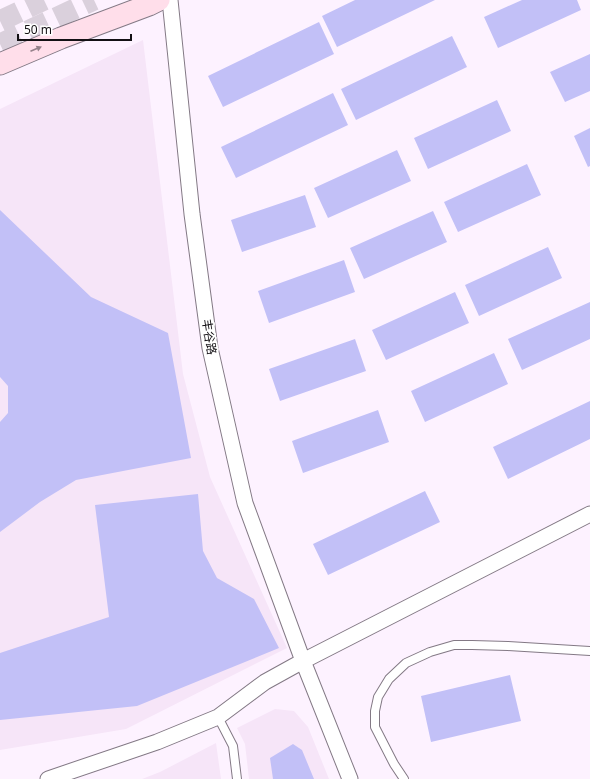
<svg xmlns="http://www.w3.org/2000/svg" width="590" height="779" viewBox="0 0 590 779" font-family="'Noto Sans','Noto Sans SC',sans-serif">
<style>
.built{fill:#f6e5f8}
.building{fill:#c2c0f7}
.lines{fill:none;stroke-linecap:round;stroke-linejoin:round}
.secondary-tunnel{stroke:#dad0dc;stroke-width:21;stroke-dasharray:21 10;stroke-linecap:butt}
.service-casing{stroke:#837985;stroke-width:10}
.minor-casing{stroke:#837985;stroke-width:17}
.secondary-casing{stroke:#837985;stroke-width:23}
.service{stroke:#fff;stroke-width:8}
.minor{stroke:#fff;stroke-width:15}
.secondary{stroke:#ffdeea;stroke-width:21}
.oneway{fill:#95818a}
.labels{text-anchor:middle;stroke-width:3.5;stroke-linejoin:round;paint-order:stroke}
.street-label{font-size:12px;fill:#131014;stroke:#fff}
</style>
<rect width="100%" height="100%" fill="#fdf2ff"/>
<!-- built -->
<path class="built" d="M143 40 183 374 210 477 287 648 126 729 0 750V109Z
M275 709 294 711 308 727 329 779H249L245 744 237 728Z
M216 743 221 779H142L160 772Z"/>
<!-- building -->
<path class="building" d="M355 0H435L337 47 322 16Z
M522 0H577L581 10 498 48 484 17Z
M319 22 334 54 223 107 208 76Z
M452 36 467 67 356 120 341 89Z
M590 54V91L565 102 550 72Z
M333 93 348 125 236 178 221 147Z
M497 100 511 131 428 169 414 138Z
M590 128V166L588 167 574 136Z
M397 150 411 181 328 218 314 188Z
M527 164 541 195 458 232 444 202Z
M305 195 316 227 242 252 231 220Z
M0 210 91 297 168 333 191 458 76 480 40 502 0 532V422L8 413V386L0 377Z
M433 211 447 242 364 279 350 248Z
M548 247 562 278 479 316 465 285Z
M344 260 355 292 269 323 258 291Z
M455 292 469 323 386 360 372 330Z
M590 302V339L522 370 508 339Z
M355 339 366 371 280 401 269 369Z
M494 353 508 384 425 422 411 391Z
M590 401V439L508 479 493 447Z
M378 410 389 442 303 473 292 441Z
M425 491 440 522 328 575 313 544Z
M198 494 203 551 217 578 254 599 279 648 137 706 0 720V653L109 617 95 505Z
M510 675 521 721 431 742 421 696Z
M293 744 302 750 314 779H273L270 758Z"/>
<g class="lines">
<!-- secondary-tunnel -->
<path class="secondary-tunnel" d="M0 21 44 0
M0 44 94 0"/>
<defs>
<path id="service" d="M218 717 233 746 237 779
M404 779 394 764 375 727V711L378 697 389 679 406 663 430 652 454 645H472L508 646 590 651"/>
<path id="minor" d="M170 0 192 214 210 348 245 503 303 661 350 779
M48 779 157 742 218 717 265 682 303 661 590 514"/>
<path id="secondary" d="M0 64 61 38 149 5 159 0"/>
</defs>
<!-- service casing -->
<use href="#service" class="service-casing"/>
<!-- minor casing -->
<use href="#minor" class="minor-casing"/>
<!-- secondary casing -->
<use href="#secondary" class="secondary-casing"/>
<!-- service -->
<use href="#service" class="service"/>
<!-- minor -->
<use href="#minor" class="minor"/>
<!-- secondary -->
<use href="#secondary" class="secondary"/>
</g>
<!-- one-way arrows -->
<defs><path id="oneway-solid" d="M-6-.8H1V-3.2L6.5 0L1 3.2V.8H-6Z"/></defs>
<use class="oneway" href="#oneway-solid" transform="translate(36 49) rotate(-23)"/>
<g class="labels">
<!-- street labels -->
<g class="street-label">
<text transform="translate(209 337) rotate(81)" y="4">丰谷路</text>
</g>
</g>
<!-- scale -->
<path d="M18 34v6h113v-6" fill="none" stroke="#131014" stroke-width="2"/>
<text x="24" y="34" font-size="12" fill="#131014" stroke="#ffffff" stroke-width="3" paint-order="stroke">50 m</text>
</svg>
